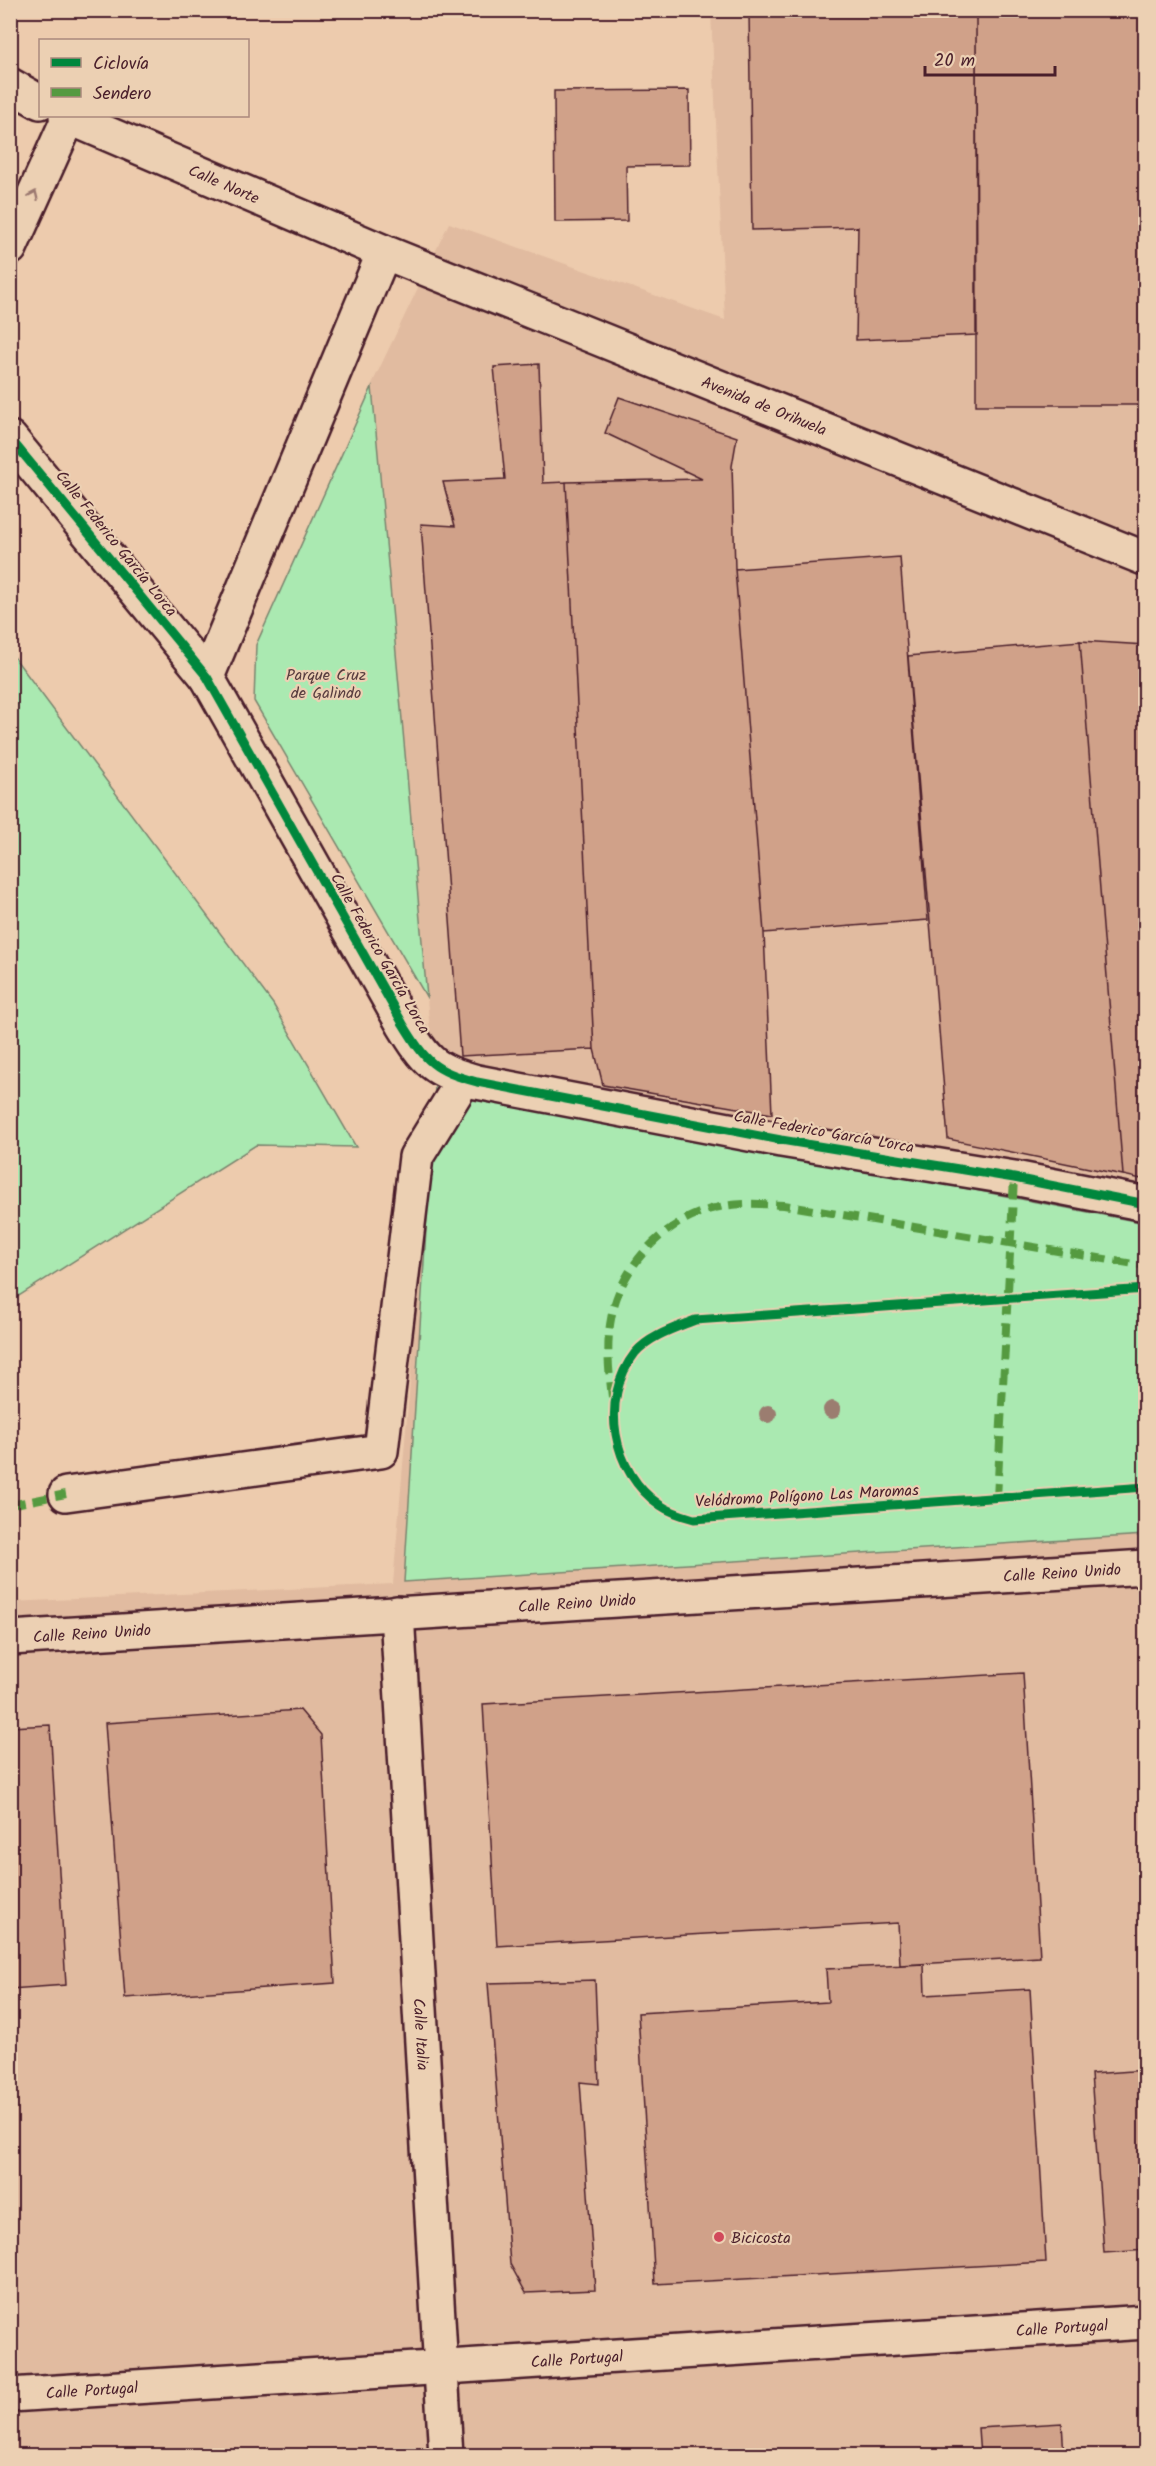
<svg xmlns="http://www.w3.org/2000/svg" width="1156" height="2466" viewBox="0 0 1156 2466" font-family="Kalam,sans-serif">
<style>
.built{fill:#e1bba0}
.green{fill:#aae9b1;stroke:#7a846e;stroke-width:1.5}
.building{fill:#d0a189;stroke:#4a1f2b;stroke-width:1.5}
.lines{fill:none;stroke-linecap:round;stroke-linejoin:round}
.minor-casing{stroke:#4a1f2b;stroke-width:38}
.secondary-casing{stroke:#4a1f2b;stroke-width:38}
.minor{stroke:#ecd0b3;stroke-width:33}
.secondary{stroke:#ecd0b3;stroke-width:33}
.quiet{stroke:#559a41;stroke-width:8;stroke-dasharray:15 8;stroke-linecap:butt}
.cycleway-casing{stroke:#ecd0b3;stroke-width:13}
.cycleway{stroke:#00873e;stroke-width:9}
.tree{fill:#9b7d70}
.oneway{stroke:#9b786f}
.poi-dot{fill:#d1495b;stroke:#ecd0b3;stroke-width:2}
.labels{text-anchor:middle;stroke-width:4.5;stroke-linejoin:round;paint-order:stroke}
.street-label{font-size:16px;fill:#4a1f2b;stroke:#ecd0b3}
.park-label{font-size:16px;fill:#583d3f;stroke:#ecd0b3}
.poi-label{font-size:16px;fill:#4a1f2b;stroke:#ecd0b3;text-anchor:start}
</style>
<rect width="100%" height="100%" fill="#edcbad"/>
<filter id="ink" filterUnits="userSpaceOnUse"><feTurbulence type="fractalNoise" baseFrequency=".0167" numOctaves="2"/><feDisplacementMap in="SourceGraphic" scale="12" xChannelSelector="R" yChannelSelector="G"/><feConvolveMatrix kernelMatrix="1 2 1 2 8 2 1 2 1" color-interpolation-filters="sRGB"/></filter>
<g filter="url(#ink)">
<!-- built -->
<path class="built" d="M711 11H1145V2455L11 2456V1602L393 1584 435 1086 371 386 449 223 725 320Z"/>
<!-- green -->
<path class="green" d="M372 387 427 997V998L254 701 256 645Z
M11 653 273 1004 356 1147 256 1145 11 1301Z
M435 1086 1145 1223V1535L404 1582Z"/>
<!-- building -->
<path class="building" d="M749 10H976L977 335 856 340 858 227 752 230Z
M976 10H1146V405H976Z
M689 90 690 165 626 166 627 221 555 222 554 91Z
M539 364 543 483 566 482 594 1049 460 1056 421 524 455 526 443 482 505 479 494 367Z
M619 397 737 437 732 466 735 569 764 933 772 1114 603 1085 594 1049 566 482 702 479 605 433Z
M900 557 928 920 764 933 735 569Z
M1080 641 1146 645V1180L1123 1175Z
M1080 641 1123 1175 948 1139 908 656Z
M1023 1673 1040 1957 900 1965 898 1923 497 1946 483 1704Z
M300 1710 321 1735 335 1983 125 1998 105 1723Z
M50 1725 66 1985 10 1989V1727Z
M924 1964 925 1995 1030 1989 1046 2262 655 2284 638 2013 828 2002 826 1969Z
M595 1980 599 2084 580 2082 595 2290 526 2293 510 2264 488 1983Z
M1146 2070V2250L1104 2253 1091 2074Z
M1062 2423 1064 2456H980L978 2428Z"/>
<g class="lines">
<defs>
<g id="minor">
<path d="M10 248 69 117"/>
<path d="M10 438 207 677 403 1024C427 1063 433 1070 477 1082L781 1140 1014 1178 1146 1204"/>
<path d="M207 677 384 252"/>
<path d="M66 1494 381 1451 416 1157 464 1079"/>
<path id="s1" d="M397 1613 446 2456"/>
<path id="s2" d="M10 1638 1146 1567"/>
<path id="s3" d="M10 2395 1146 2322"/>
</g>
<g id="secondary">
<path d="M10 85 40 102"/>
<path id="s4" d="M66 116 384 252 1146 559"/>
</g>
</defs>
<!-- minor casing -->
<use href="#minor" class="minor-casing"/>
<!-- secondary casing -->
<use href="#secondary" class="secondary-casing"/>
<!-- minor -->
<use href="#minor" class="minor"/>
<!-- secondary -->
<use href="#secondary" class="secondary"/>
<!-- quiet -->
<path class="quiet" d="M612 1397C609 1372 606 1345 611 1319 620 1267 664 1220 715 1208 738 1202 761 1204 784 1205L1146 1266
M997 1498 1014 1178
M10 1505 66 1494"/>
<defs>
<path id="cycleway" d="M10 438 207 677 403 1024C427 1063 433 1070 477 1082L781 1140 1014 1178 1146 1204
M1146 1289 695 1320C675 1328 649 1336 635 1353 599 1399 612 1473 660 1505 670 1512 683 1516 694 1519L1146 1487"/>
</defs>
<!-- cycleway casing -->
<use href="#cycleway" class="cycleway-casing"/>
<!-- cycleway -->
<use href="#cycleway" class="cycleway"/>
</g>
<!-- trees -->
<g class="tree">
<circle cx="832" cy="1410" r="9"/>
<circle cx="768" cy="1414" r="9"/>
</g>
<!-- one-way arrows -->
<defs><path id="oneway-chevron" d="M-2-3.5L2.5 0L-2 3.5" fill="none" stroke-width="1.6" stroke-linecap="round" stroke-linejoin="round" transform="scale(1.5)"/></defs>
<use class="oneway" href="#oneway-chevron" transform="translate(34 195) rotate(-66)"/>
</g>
<!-- markers -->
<circle class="poi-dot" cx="719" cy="2237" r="6"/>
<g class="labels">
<!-- street labels -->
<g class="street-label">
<text dy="6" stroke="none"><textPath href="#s4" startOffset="172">Calle Norte</textPath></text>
<text dy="6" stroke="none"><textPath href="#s4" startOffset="756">Avenida de Orihuela</textPath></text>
<text transform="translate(117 543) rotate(51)" y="6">Calle Federico García Lorca</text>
<text transform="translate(381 953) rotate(60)" y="6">Calle Federico García Lorca</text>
<text transform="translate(824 1131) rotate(10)" y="6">Calle Federico García Lorca</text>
<text transform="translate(807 1495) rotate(-3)" y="6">Velódromo Polígono Las Maromas</text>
<text dy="6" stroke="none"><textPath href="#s2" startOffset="1054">Calle Reino Unido</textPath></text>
<text dy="6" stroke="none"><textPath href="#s2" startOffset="568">Calle Reino Unido</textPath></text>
<text dy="6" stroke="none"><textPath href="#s2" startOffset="82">Calle Reino Unido</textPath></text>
<text dy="6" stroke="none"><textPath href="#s1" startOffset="422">Calle Italia</textPath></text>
<text dy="6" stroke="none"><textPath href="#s3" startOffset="1054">Calle Portugal</textPath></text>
<text dy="6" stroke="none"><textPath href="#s3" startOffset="568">Calle Portugal</textPath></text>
<text dy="6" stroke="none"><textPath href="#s3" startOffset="82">Calle Portugal</textPath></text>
</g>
<!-- park labels -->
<g class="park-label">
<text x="326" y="680">Parque Cruz<tspan x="326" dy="18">de Galindo</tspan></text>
</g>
<!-- poi labels -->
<g class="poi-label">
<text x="731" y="2243">Bicicosta</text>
</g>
</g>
<!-- margin -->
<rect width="1156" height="2466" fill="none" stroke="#ecd0b3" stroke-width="36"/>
<rect x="18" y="18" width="1120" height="2430" fill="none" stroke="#4a1f2b" stroke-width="2" filter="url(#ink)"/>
<!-- legend -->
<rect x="39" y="39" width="210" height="78" fill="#ecd0b3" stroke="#ab897d" stroke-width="1.5"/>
<rect x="51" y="58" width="30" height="9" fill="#00873e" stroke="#ab897d" stroke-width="1.5"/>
<text x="93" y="69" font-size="18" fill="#4a1f2b">Ciclovía</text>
<rect x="51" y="88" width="30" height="9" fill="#559a41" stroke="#ab897d" stroke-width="1.5"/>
<text x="93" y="99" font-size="18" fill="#4a1f2b">Sendero</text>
<!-- scale -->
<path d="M925 66v9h130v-9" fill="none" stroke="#4a1f2b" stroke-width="3"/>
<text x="934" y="66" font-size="18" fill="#4a1f2b" stroke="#ecd0b3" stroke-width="4.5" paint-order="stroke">20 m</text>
</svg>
